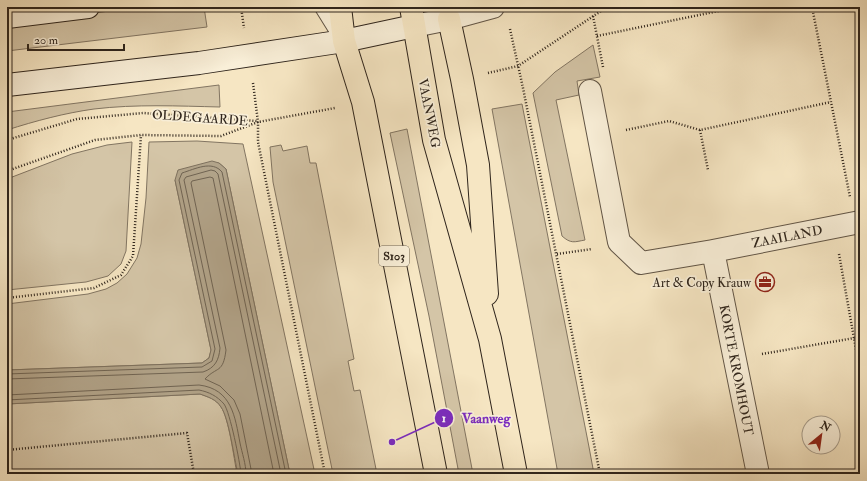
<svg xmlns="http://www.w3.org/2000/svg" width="867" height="481" viewBox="0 0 867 481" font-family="'IM FELL Double Pica',serif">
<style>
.green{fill:#d4c5a7;stroke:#827562}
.water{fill:#b2a48a;stroke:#7e715e}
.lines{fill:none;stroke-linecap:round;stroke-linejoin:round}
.shore{stroke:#706453;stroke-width:1}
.service-casing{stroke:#615546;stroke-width:18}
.minor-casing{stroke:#615546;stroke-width:24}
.tertiary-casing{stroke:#615546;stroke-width:24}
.secondary-casing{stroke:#2f251c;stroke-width:24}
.trunk-casing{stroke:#2f251c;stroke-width:24}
.path{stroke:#2f251c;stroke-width:2.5;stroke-dasharray:1 2;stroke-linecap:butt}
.service{stroke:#f9efd8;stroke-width:16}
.minor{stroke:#f9efd8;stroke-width:22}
.tertiary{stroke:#f9efd8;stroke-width:22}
.secondary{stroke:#f9efd8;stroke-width:22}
.trunk{stroke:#f6e6c3;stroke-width:22}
.labels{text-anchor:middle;stroke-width:3.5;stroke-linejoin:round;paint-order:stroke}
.shield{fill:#f9efd8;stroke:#6c6254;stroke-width:1}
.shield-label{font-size:12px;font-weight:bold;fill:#2f251c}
.street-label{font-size:13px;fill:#2f251c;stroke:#f9efd8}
.poi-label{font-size:13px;fill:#2f251c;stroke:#f9efd8;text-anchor:end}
.leader{fill:none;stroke:#7b2cbf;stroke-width:1.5}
.callout-dot{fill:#7b2cbf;stroke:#f9efd8;stroke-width:1.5}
.mark-label{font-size:12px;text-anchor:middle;font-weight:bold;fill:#fff}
.callout-label{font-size:14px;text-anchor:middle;font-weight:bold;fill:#7b2cbf;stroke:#f9efd8;stroke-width:3.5;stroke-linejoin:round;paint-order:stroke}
</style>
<rect width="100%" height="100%" fill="#f6e6c3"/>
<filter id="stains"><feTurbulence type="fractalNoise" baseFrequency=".005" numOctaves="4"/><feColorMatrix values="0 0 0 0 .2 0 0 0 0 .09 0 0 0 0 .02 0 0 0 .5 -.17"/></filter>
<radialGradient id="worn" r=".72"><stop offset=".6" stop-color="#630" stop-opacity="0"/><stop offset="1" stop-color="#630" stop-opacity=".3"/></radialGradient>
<!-- green -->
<path class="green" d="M134 7H204L207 27 7 51V27Z
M593 45 600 77 577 81 579 95 556 100 585 240C574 242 571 244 562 236L533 93 555 72Z
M219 85 220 107C178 106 136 104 94 109 65 113 35 121 7 130V112Z
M522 104 589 447 594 474H558L492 109Z
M407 129 473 474H459L429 316 390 133Z
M197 141 243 144 315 474H290L226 169 219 163 175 180 211 350 209 358 202 363 7 370V304L88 294 106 289 117 283 127 274 137 258 141 244 146 198 149 142Z
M132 142 126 251 121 264 108 276 86 282 7 290V179L72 154 107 145Z
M281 145 283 151 307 146 310 163H316L354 359 348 361 354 391 360 390 377 474H333L273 182 270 147Z
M200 394C208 397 216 399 221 407 229 418 234 459 237 474H7V404Z"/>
<!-- water -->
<path class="water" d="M212 161 219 163 226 169 290 474H238C234 458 229 418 221 407 216 399 208 397 200 394L7 404V370L202 363 209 358 211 350 175 180 178 170Z"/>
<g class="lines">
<!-- shore -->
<path class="shore" d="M7 374 202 367 212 361 215 349 179 180 182 173C195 169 212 160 222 172L286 474
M7 379 203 372C215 368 219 360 220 348L184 180 186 177 211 170 215 171 218 174 281 474
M7 395 199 385C232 389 235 417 240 443 242 453 246 464 246 474
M7 400 199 390C209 392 217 396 224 404 230 412 240 462 241 474
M252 474 240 414 234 400 220 386 205 379C217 366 223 374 226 350L191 183 192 181 210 177 213 178 274 474"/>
<defs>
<path id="service" d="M323 7 341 36"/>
<path id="minor" d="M590 91 619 242 641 263 713 251 758 474
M713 251 860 222"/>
<path id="tertiary" d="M414 26 449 19 493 7"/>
<path id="secondary" d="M7 17 88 7
M7 85 199 63 344 41 414 26"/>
<path id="trunk" d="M340 7 344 41 363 102 436 474
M411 7 434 140 490 339 516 474
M449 19 462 79 478 165 487 294"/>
</defs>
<!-- service casing -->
<use href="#service" class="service-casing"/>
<!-- minor casing -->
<use href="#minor" class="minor-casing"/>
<!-- tertiary casing -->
<use href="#tertiary" class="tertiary-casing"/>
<!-- secondary casing -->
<use href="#secondary" class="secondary-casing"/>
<!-- trunk casing -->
<use href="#trunk" class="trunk-casing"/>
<!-- path -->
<path class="path" d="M241 7 244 28
M812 7 850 197
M593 16 603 67
M510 29 523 88 600 474
M597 36 738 7
M488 73 518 66 607 7
M253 83 258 122V142L325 474
M626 130 669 121 700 130 831 102
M700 130 708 170
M7 140 77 119 143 113 257 121
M7 171 95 140 141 135 221 136 258 122 335 108
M557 254 592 249
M839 254 860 372
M7 298 94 288 121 275 133 256 141 135
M762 354 860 337
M7 450 187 433 194 474"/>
<!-- service -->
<use href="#service" class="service"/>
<!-- minor -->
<use href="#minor" class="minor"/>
<!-- tertiary -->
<use href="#tertiary" class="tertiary"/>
<!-- secondary -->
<use href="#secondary" class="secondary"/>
<!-- trunk -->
<use href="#trunk" class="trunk"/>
</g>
<!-- icons -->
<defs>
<symbol id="office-ring" viewBox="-11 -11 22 22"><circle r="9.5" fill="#f9efd8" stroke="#8f2418" stroke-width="1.5"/><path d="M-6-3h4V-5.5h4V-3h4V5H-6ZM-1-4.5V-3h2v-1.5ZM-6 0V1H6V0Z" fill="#8f2418"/></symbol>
</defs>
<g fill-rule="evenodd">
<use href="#office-ring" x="754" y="271" width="22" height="22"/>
</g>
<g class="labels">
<!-- shield labels -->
<rect class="shield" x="379" y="246" width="30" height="20" rx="3"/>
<g class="shield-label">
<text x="394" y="260">S103</text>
</g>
<!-- street labels -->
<g class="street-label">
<text transform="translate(430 113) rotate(79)" y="5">VAANWEG</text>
<text transform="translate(200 117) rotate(4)" y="5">OLDEGAARDE</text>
<text transform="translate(787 236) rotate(-11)" y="5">ZAAILAND</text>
<text transform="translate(737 370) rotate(79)" y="5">KORTE KROMHOUT</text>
</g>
<!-- poi labels -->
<g class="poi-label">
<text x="751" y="287">Art &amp; Copy Krauw</text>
</g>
</g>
<!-- callouts -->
<path class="leader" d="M392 442L444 418"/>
<g class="callout-dot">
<circle cx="392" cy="442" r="4"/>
<circle cx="444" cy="418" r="10"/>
</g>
<g class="mark-label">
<text x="444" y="422">1</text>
</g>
<g class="callout-label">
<text x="486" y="423">Vaanweg</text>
</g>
<!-- margin -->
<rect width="867" height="481" fill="none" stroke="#f6e6c3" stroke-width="24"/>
<rect x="8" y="8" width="851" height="465" fill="none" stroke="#2f251c" stroke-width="2"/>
<rect x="12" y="12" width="843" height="457" fill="none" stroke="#2f251c"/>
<!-- north arrow -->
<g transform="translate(821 435) rotate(29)"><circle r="19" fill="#f9efd8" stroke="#a89e8d"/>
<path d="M0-3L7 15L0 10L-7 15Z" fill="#8f2418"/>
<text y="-6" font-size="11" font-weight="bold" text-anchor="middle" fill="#2f251c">N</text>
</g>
<!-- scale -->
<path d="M28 44v6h96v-6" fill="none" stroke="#2f251c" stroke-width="2"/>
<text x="34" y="44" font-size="12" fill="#2f251c" stroke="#f9efd8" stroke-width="3" paint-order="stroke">20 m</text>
<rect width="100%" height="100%" filter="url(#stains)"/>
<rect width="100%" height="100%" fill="url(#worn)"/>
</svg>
